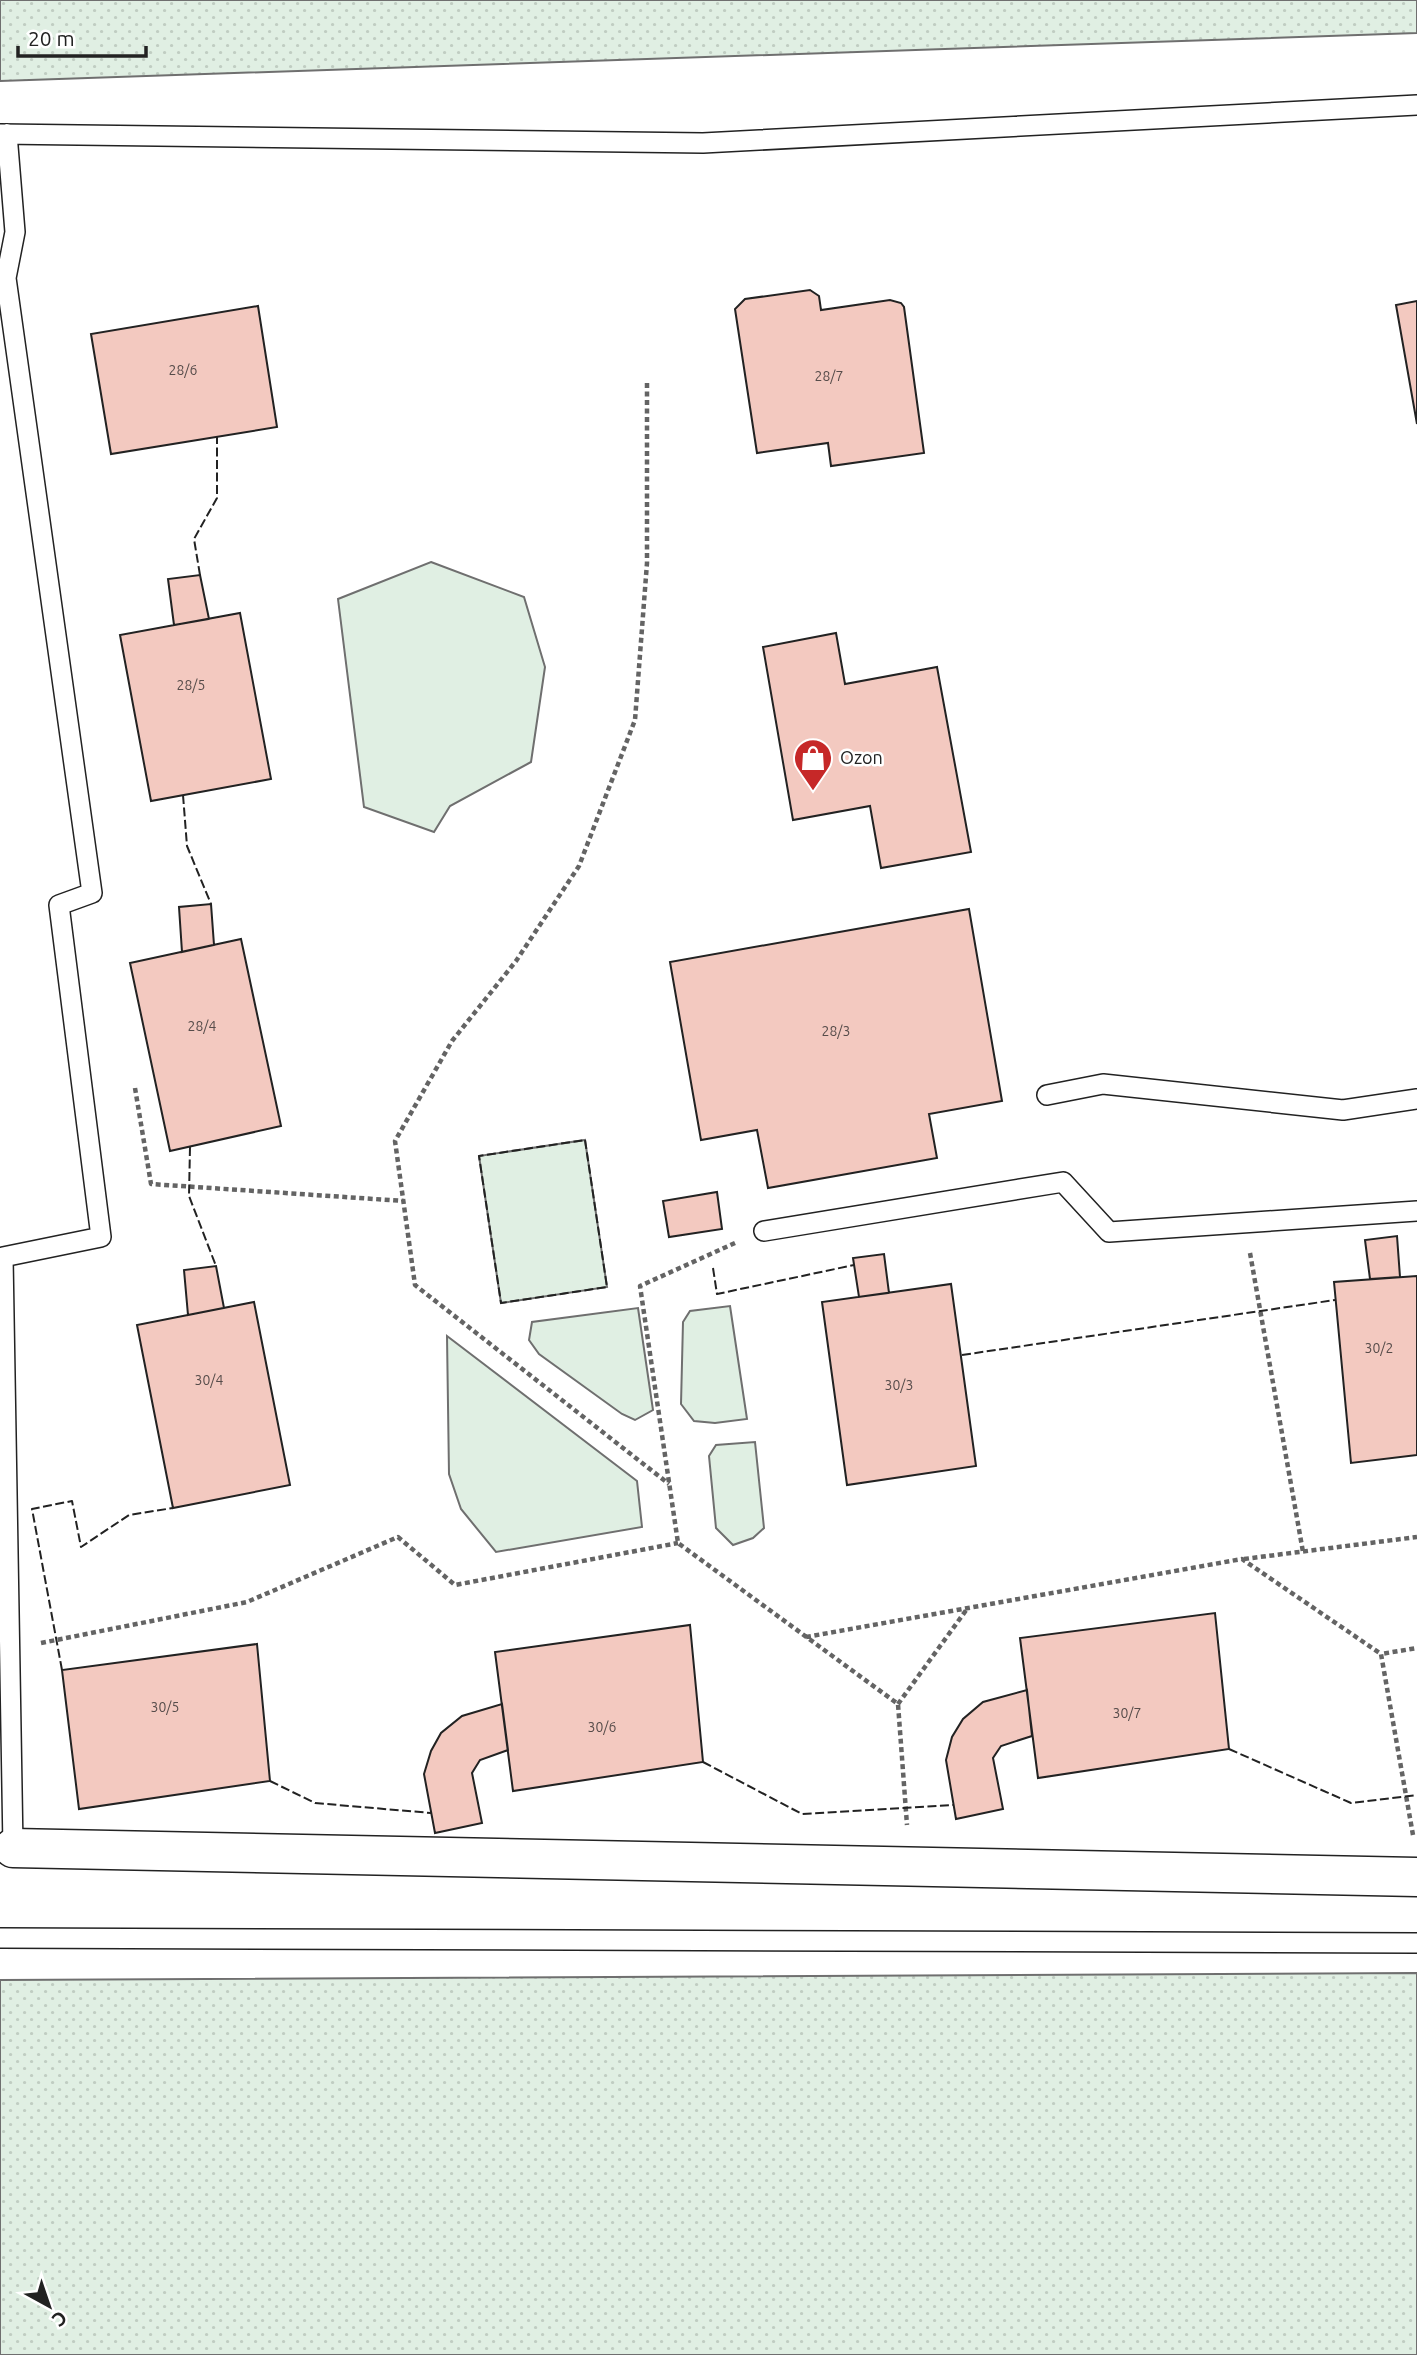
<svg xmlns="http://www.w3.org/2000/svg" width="1417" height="2355" viewBox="0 0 1417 2355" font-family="Ubuntu,sans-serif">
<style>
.park{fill:#e0efe3;stroke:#6f6f6f;stroke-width:2}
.garden{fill:url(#garden-dots);stroke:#6f6f6f;stroke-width:2}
.building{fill:#f3c9c0;stroke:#222;stroke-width:2}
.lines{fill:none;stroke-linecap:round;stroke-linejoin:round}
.service-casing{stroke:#222;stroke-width:22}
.minor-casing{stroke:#222;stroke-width:41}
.path{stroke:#646464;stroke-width:4.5;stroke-dasharray:5 3.5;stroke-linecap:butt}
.service{stroke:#fff;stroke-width:19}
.minor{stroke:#fff;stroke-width:38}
.fence{stroke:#222;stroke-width:2;stroke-dasharray:9 3.5;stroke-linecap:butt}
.labels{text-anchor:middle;stroke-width:5;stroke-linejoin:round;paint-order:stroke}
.number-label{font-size:14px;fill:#564c4a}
.poi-label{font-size:18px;fill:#222;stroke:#fff;text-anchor:start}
</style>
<defs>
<pattern id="garden-dots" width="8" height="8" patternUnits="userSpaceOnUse" patternTransform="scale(1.75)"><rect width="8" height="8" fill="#e0efe3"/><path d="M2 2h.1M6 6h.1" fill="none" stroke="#c0cdc2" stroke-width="1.8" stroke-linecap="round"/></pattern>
</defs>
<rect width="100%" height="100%" fill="#fff"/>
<!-- park -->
<path class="park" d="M431 562 524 597 545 667 531 762 450 806 434 832 364 807 338 599Z
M585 1140 607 1287 501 1303 479 1156Z
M730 1306 747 1419 715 1423 694 1421 681 1404 683 1322 690 1311Z
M638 1308 653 1410 635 1420 622 1414 539 1354 529 1340 532 1322Z
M447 1336 637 1481 642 1527 496 1552 461 1509 449 1474Z
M755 1442 764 1528 753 1538 733 1545 716 1528 709 1456 716 1445Z"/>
<!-- garden -->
<path class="garden" d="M0 0H1417V33L0 81Z
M1417 1973V2355H0V1980Z"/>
<!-- building -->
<path class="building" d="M810 290 819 296 821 310 890 300 901 303 904 307 924 453 831 466 828 443 757 453 735 309 745 299Z
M1417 301V424L1396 305Z
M258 306 277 427 111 454 91 334Z
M200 575 209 619 174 625 168 579Z
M240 613 271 779 151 801 120 635Z
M836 633 845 684 937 667 971 852 881 868 870 806 793 820 763 647Z
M211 904 214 945 182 952 179 907Z
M969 909 1002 1101 929 1114 937 1158 768 1188 757 1130 701 1140 670 962Z
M241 939 281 1126 170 1151 130 963Z
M717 1192 722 1229 669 1237 663 1201Z
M1397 1236 1400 1277 1370 1279 1365 1240Z
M884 1254 889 1293 859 1297 853 1258Z
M216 1266 224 1308 188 1315 184 1270Z
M1417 1276V1455L1351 1463 1334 1282Z
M951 1284 976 1466 847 1485 822 1302Z
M254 1302 290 1485 173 1508 137 1325Z
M1215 1613 1229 1749 1038 1778 1020 1638Z
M690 1625 703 1762 513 1791 495 1652Z
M257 1644 270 1781 79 1809 62 1670Z
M1027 1690 1032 1736 1001 1746 993 1758 1003 1809 956 1819 946 1760 952 1737 963 1719 983 1702Z
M502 1704 508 1750 480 1760 472 1773 482 1823 435 1833 424 1774 431 1751 441 1733 462 1716Z"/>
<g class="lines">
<defs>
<path id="service" d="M0 134 703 143 1417 105
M7 134 15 232 6 278 92 893 59 905 101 1237 3 1257 13 1848
M1047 1095 1103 1084 1343 1110 1417 1099
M764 1231 1063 1182 1109 1232 1417 1211
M0 1938 1417 1943"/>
<path id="minor" d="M13 1848 1417 1877"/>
</defs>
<!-- service casing -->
<use href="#service" class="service-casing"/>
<!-- minor casing -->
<use href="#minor" class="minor-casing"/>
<!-- path -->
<path class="path" d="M647 383V563L635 720 579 866 516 961 452 1041 395 1141 415 1285 669 1484
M135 1088 151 1184 404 1201
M735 1243 640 1286 678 1543 898 1704 907 1825
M1250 1253 1303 1552
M1244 1559 1417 1537
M806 1637 1242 1559 1381 1654
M41 1643 247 1602 398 1537 455 1585 678 1543
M898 1704 967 1609
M1413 1835 1381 1654 1417 1648"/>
<!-- service -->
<use href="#service" class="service"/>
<!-- minor -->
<use href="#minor" class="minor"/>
<!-- fence -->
<path class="fence" d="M200 575 194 539 217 498V437
M183 795 187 846 211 904
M585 1140 607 1287 501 1303 479 1156Z
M190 1147 189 1196 216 1266
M713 1268 717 1294 854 1265
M962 1355 1335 1300
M62 1670 32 1509 72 1501 81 1547 129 1515 173 1508
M1229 1749 1351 1803 1417 1795
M703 1762 802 1814 954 1805
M270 1781 315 1803 431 1813"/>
</g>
<!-- icons -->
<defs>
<symbol id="shop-pin" viewBox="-11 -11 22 30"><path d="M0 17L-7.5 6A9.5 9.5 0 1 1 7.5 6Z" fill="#c62828" stroke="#fff"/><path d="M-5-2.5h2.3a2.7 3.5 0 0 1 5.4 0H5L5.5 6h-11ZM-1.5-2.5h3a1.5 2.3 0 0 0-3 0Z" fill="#fff"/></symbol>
</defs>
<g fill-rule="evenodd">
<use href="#shop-pin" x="791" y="736" width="44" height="60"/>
</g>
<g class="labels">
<!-- number labels -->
<g class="number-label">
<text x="183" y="375">28/6</text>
<text x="829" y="381">28/7</text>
<text x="191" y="690">28/5</text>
<text x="202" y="1031">28/4</text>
<text x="836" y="1036">28/3</text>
<text x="1379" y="1353">30/2</text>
<text x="209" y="1385">30/4</text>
<text x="899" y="1390">30/3</text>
<text x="165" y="1712">30/5</text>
<text x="1127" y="1718">30/7</text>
<text x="602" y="1732">30/6</text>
</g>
<!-- poi labels -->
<g class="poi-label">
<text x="840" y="764">Ozon</text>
</g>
</g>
<!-- north arrow -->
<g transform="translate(49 2306) rotate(140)" stroke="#ffffff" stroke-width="5" paint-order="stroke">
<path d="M0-5L12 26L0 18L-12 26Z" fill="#222222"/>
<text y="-10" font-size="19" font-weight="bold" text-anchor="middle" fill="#222222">С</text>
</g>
<!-- scale -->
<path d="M18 46v10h128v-10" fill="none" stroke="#222222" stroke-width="3.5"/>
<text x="28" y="46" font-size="21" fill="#222222" stroke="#ffffff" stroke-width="5" paint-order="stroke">20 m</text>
</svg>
